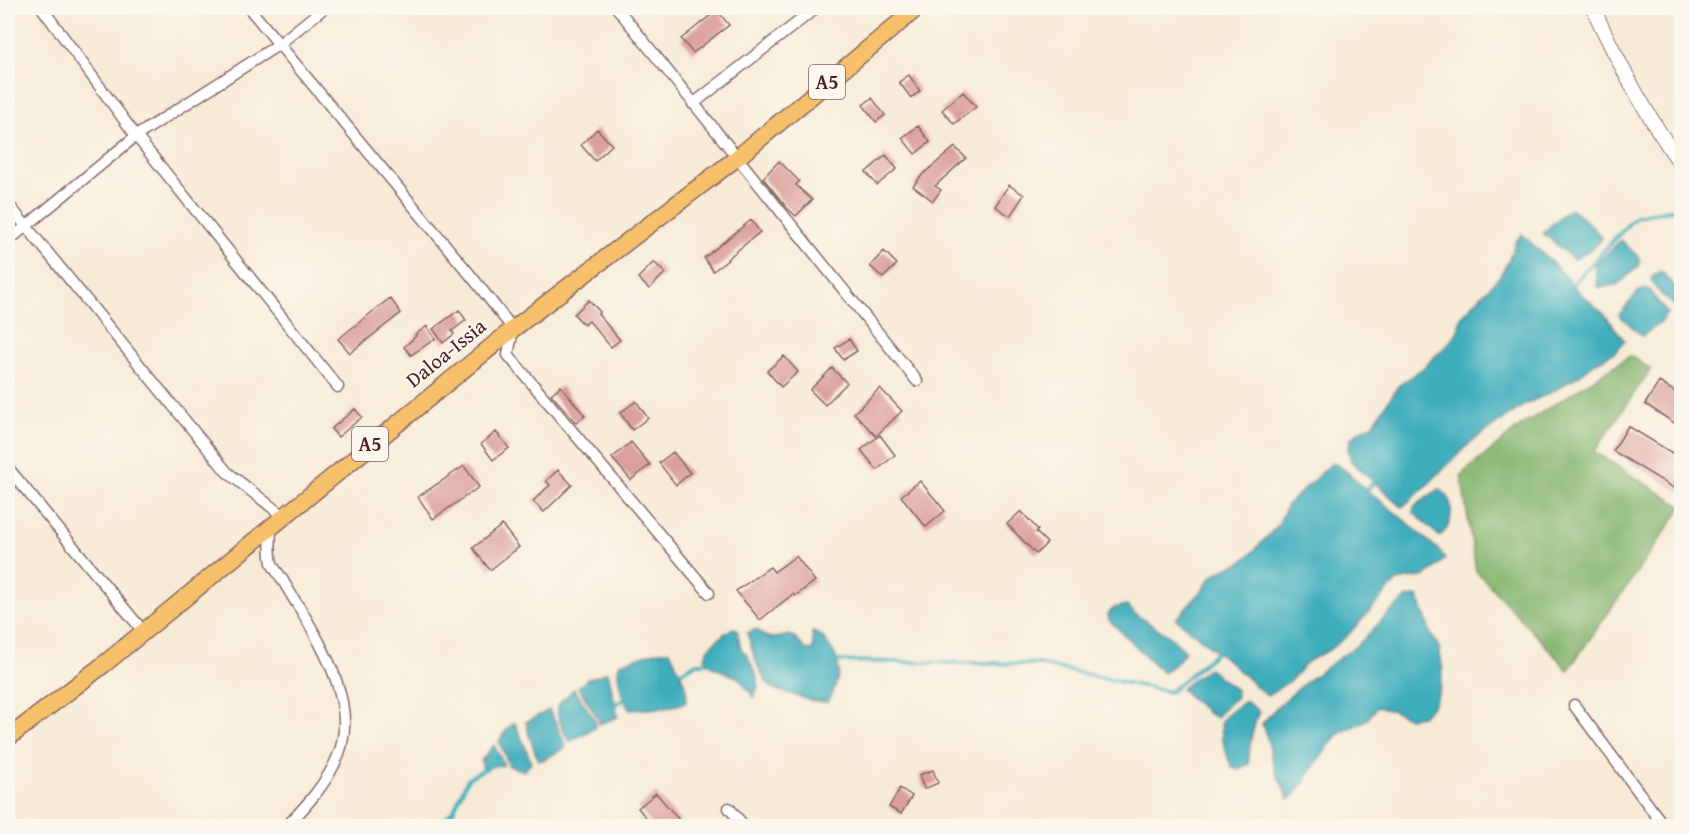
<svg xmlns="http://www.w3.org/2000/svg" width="1689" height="834" viewBox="0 0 1689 834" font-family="'Gentium Book Plus',serif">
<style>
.forest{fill:#84b56e;stroke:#676a4c;stroke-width:1.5}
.water{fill:#3eadbc;stroke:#446674;stroke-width:1.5}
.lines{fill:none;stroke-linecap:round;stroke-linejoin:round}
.stream{stroke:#3eadbc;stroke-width:4}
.building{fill:#dca09b}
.minor-casing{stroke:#876667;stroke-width:13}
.tertiary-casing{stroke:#876667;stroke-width:16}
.primary-casing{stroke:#876667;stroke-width:19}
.minor{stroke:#fff;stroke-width:10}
.tertiary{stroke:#fff;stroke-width:14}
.primary{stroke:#f6c16b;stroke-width:16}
.labels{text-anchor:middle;stroke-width:4.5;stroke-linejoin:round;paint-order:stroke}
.shield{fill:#fbf7ec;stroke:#7f6065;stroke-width:1.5}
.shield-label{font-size:20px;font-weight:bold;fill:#4a1f2b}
.street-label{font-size:21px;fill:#4a1f2b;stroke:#fbf7ec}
</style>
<rect width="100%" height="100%" fill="#fbf7ec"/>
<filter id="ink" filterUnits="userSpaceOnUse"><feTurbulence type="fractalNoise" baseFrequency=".0167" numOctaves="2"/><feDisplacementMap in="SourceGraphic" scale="12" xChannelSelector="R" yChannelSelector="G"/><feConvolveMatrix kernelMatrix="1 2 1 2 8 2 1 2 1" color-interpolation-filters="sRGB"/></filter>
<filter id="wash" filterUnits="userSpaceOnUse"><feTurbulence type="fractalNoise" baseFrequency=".008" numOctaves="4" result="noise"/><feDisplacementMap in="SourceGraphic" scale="24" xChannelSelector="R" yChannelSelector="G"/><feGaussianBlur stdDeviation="1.35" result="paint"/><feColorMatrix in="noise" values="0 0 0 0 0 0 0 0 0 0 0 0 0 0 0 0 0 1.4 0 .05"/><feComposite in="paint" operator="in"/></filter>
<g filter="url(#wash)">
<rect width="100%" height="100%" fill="#f7ebd7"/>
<!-- forest -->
<path class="forest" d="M1630 356 1651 369 1594 452 1681 506V509L1568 670 1476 571 1461 475 1523 424Z"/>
<!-- water -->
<path class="water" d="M1572 209 1591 225 1602 238C1597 248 1583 253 1574 260L1543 233 1564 213Z
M1522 234 1565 275 1577 290 1605 315 1625 341 1616 351 1597 362 1581 374 1552 392 1526 404 1471 442 1421 491 1402 507 1351 461 1348 449 1351 438 1361 430 1373 425 1398 386 1423 368 1453 339 1459 328 1460 318 1499 277 1507 264 1516 241Z
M1621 240 1640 259 1639 266 1617 285 1598 287 1594 265Z
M1661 271 1681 294V302L1676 306C1665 299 1655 291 1651 278Z
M1648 289 1667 313 1661 323 1642 336 1619 315 1639 291Z
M1332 463C1347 468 1353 479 1365 489 1392 508 1416 531 1441 552L1445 559 1426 576 1397 581 1347 636 1329 650 1307 662 1291 680 1267 696 1226 659 1176 619 1202 591 1211 577 1226 568 1240 563 1251 554 1278 525 1287 505Z
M1439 489C1443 492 1447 494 1449 499 1454 511 1450 530 1439 536L1414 513V507Z
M1418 596 1431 634 1439 647 1443 671 1440 689 1434 704 1422 716 1410 718 1394 711 1377 707 1368 719 1337 735 1311 770 1305 782 1294 796 1289 799C1282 786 1275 772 1272 758 1269 746 1267 735 1262 724L1276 708 1307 681 1359 644 1385 617 1406 598Z
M1126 605 1136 615 1168 635 1185 651 1178 661 1163 673 1109 620 1108 614 1114 608Z
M733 628 737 629 741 649 747 655 757 677 758 686 754 698 739 678 713 667 705 659C707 645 721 636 733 628Z
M754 630H758C765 641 778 638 789 635L794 637 805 649 813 650 812 632C825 636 822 637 830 647 845 667 838 682 828 702 818 703 809 700 800 697 791 694 781 692 773 688 759 679 752 648 747 633Z
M658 651H670L686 687 687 701C676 709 645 709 630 710 623 700 614 674 620 663Z
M1208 668 1236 690 1237 697 1226 706 1216 717 1209 714 1181 689C1191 680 1198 676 1208 668Z
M608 672 618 717 599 724 597 717 578 687 586 680Z
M574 689 595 720V728L570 741C562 732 558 718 557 706Z
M1245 701 1259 711C1253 729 1248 745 1249 764L1237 770 1232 768C1225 750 1221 740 1221 721L1232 710Z
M549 710 555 721 566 747 544 760H538L529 735 526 722Z
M515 723 527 751 531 763 524 771 509 766 499 741 508 728Z
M494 745 504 765 483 768 481 761Z"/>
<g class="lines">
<!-- stream -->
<path class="stream" d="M1570 287 1636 216 1682 208
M1364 493 1377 478
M833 661 1038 664 1170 692 1219 650
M677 674 697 663H712
M612 706 627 698
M438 826 454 810 468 778 493 765"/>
</g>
<g id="blocks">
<!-- building -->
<path class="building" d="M717 10 729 25 693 53 681 39Z
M909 75 920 91 911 98 899 82Z
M963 92 976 107 954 124 942 110Z
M872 98 885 115 876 122 863 105Z
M918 126 930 142 915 154 902 138Z
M597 129 612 145 595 161 581 145Z
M955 147 966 158 935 186 941 190 933 201 913 186 922 175Z
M886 155 897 169 877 185 866 172Z
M779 161 799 181 796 185 812 200 796 216 787 208 763 178Z
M1009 185 1024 195 1010 216 995 206Z
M751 220 760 232 727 259 728 260 713 271 704 258Z
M884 251 897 264 883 278 870 266Z
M654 262 665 273 649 289 638 278Z
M390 298 401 313 350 353 338 339Z
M589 300 600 312 598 314 620 340 611 347 589 321 584 325 574 314Z
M459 310 466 320 452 331 454 334 443 343 433 329Z
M427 326 435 339 411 355 404 347 416 336 415 335Z
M849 339 857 351 843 360 835 348Z
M784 356 798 372 781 387 767 371Z
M832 368 847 383 825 405 810 390Z
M1659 382 1682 396V428L1645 404Z
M561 386 585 416 576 423 551 394Z
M880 388 902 411 876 436 854 413Z
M636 401 648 418 632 430 620 413Z
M355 409 362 417 338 437 331 429Z
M1628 426 1682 459V493L1613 451Z
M496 432 509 448 493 460 481 444Z
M880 435 895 455 877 470 861 450Z
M631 442 650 465 631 480 612 458Z
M673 452 690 473 676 485 659 463Z
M464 466 479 487 433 519 418 497Z
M558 470 572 485 544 512 533 501 550 485 546 481Z
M920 481 945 511 926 527 901 496Z
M1021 511 1038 530 1036 532 1047 543 1036 554 1007 524Z
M502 525 519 547 490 570 473 548Z
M796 556 815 581 795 596 793 594 760 620 736 591 770 567 774 572Z
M933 770 938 783 924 789 919 775Z
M900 788 912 796 901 814 889 807Z
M656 793 680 821 673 826H653L638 808Z"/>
</g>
</g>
<g filter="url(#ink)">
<use href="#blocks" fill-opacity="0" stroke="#876667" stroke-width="1.5"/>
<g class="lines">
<defs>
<path id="minor" d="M42 8 136 136 338 387
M249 8 472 277 513 329 508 355 709 593
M617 8 917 381
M693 104 816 8
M8 204 227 472 283 516
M8 241 136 136 278 45 324 8
M8 468 143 631
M271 526C271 538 269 551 272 563 274 569 279 574 282 579 288 589 294 600 301 610 325 651 358 707 338 756 327 783 307 805 287 826
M1574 705 1664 826
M729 808 744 826"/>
<path id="tertiary" d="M1593 8C1618 63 1647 116 1682 166"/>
<path id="primary" d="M8 738 103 665 513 329 738 157 917 8"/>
</defs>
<!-- minor casing -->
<use href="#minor" class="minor-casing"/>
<!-- tertiary casing -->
<use href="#tertiary" class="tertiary-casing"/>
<!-- primary casing -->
<use href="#primary" class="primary-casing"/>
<!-- minor -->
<use href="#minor" class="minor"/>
<!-- tertiary -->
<use href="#tertiary" class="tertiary"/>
<!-- primary -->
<use href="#primary" class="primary"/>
</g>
</g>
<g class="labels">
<!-- shield labels -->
<g class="shield">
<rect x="809" y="65" width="36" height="34" rx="4.5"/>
<rect x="352" y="427" width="36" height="34" rx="4.5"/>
</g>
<g class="shield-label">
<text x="827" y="89">A5</text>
<text x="370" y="451">A5</text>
</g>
<!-- street labels -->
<g class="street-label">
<text transform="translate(446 353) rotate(-39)" y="7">Daloa-Issia</text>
</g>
</g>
<!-- margin -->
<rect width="1689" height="834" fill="none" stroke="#fbf7ec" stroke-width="30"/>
</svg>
